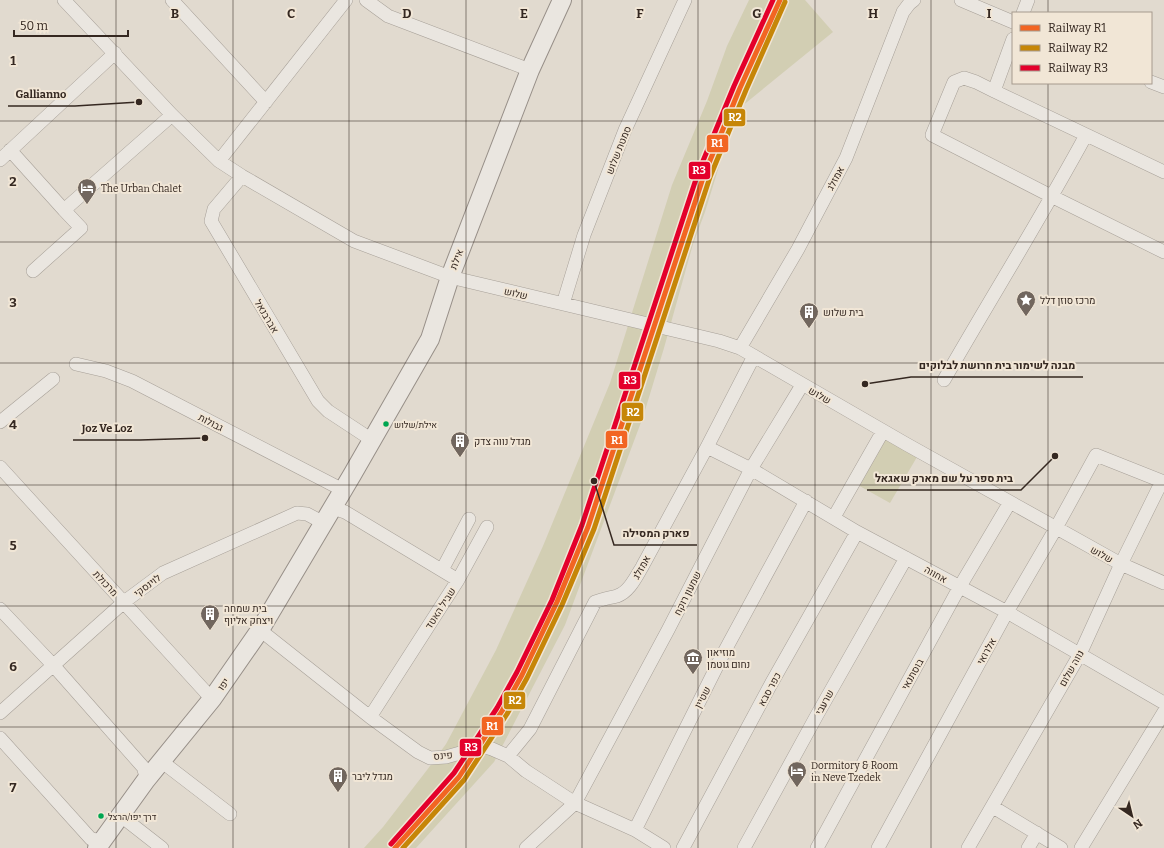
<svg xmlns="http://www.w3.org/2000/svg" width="1164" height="848" viewBox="0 0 1164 848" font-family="Bitter,Heebo,serif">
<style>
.green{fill:#d2ceb3}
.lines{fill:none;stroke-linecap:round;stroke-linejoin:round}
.street-casing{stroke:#a7a098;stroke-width:14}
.secondary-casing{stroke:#978f88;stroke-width:20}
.street{stroke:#eae6e0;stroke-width:13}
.secondary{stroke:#eae6e0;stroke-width:18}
.rail-1-casing{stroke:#f1e6d6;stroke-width:8}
.rail-2-casing{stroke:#f1e6d6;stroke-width:8}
.rail-3-casing{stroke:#f1e6d6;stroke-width:8}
.rail-1{stroke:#f26522;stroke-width:5}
.rail-2{stroke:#c68608;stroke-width:5}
.rail-3{stroke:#e4002b;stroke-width:5}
.grid{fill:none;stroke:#352821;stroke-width:1;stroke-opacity:0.55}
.bus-dot{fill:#00a651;stroke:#f1e6d6;stroke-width:1.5}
.labels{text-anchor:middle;stroke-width:4;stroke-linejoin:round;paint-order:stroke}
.bus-label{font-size:9px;fill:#352821;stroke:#f1e6d6;text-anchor:start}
.street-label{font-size:10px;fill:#352821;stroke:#f1e6d6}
.poi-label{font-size:10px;fill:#352821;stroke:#f1e6d6;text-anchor:start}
.grid-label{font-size:13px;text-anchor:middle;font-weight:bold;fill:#352821;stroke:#f1e6d6;stroke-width:4;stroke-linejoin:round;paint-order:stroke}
.leader{fill:none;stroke:#352821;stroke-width:1.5}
.callout-dot{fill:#352821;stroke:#f1e6d6;stroke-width:1.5}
.callout-label{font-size:11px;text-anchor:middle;font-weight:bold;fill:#352821;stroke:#f1e6d6;stroke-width:4;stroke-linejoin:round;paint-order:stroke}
.line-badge{stroke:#f1e6d6;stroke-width:1.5}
.badge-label{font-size:11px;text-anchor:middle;font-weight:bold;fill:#fff}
</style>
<rect width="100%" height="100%" fill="#e1dacf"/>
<!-- green -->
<path class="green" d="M749 0H805L833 32 736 111 705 212 693 244 664 348 643 417 565 625 494 762 416 848H364L383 827 427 770 446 744 496 650 543 546 610 383 672 185 707 101 727 46Z
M882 437 917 457 890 503 856 484Z"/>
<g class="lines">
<defs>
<path id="street" d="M64 0 172 115 219 161 242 176 354 241 450 277 719 341 740 348 906 444 1121 564 1164 583
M172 0 266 102
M366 0 388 16 530 70
M961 0 1013 22
M1023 13 1028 0
M1013 39 994 91 976 82 964 78 954 82 932 135 1053 197 1164 252
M1151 82 1164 87
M994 91 1164 172
M10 150 64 210
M0 160 115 53
M219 161 346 0
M242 176 214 209 211 221 318 401 328 411 372 440
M33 271 81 228 64 210 172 115
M563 304 584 235 625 130 685 0
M740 348 798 249 846 158 903 12 909 4 914 0
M76 364 106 371 132 381 343 490
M944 380C991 298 1041 218 1086 135
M0 422 53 379
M707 447 751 469 857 532 1007 612 1164 703
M0 467 212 699
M333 508 345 512 458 580
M834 517 883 431
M442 570 469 519
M0 609 53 665 143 767 147 779
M260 630 370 717 418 752 430 758 446 757 474 749 485 747 492 749 508 756 526 771 575 803 635 830 664 848
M0 713 124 602 163 573 297 513 307 514 324 523
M370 717 458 580 487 527
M0 738 91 839 102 841
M508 756 530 729 595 602C602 599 609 598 617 596 629 592 636 577 642 567L707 447 754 356
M161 761 230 814
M993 807 1061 848
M121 816 162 848
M635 830 722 656 806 501
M526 848 575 803 668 630 751 469 802 385
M683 848 771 684 857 532
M744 848 817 715 906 558
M817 848 959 588 1010 502
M878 848 1007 612 1056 528 1096 455 1164 482
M968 848 1080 654 1121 564 1162 481
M1028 848 1037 833
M1081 848 1164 712"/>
<path id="secondary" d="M97 848 146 780 212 699 260 630 352 475 430 339 450 277 530 70 562 0"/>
</defs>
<!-- street casing -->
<use href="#street" class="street-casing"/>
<!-- secondary casing -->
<use href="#secondary" class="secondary-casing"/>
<!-- street -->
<use href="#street" class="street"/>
<!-- secondary -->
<use href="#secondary" class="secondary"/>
<defs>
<path id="rail-1" d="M395 848 459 777 502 711 522 675 557 602 588 527 704 175 740 88 780 0"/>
<path id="rail-2" d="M403 848 464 780 507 714 527 678 562 605 594 529 710 177 746 90 785 2"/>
<path id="rail-3" d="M391 844 454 773 497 708 517 672 552 600 582 525 698 173 734 86 773 0"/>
</defs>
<!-- rail-1 casing -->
<use href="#rail-1" class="rail-1-casing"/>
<!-- rail-2 casing -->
<use href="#rail-2" class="rail-2-casing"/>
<!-- rail-3 casing -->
<use href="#rail-3" class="rail-3-casing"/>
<!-- rail-1 -->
<use href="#rail-1" class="rail-1"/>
<!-- rail-2 -->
<use href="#rail-2" class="rail-2"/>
<!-- rail-3 -->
<use href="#rail-3" class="rail-3"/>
</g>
<!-- grid -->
<path class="grid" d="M116 0V848M233 0V848M349 0V848M466 0V848M582 0V848M698 0V848M815 0V848M931 0V848M1048 0V13M1048 83V848M0 121H1164M0 242H1164M0 363H1164M0 485H1164M0 606H1164M0 727H1164"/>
<!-- icons -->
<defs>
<symbol id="hotel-pin" viewBox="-11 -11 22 30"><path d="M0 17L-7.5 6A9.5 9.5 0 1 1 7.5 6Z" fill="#71665e" stroke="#f1e6d6"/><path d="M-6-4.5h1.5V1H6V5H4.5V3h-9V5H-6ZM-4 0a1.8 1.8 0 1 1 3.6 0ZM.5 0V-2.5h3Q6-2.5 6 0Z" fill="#fff"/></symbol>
<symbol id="sight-pin" viewBox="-11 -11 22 30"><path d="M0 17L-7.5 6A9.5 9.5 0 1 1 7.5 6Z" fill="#71665e" stroke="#f1e6d6"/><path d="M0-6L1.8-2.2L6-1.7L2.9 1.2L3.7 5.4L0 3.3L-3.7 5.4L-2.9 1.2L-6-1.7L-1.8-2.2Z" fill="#fff"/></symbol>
<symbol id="building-pin" viewBox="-11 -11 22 30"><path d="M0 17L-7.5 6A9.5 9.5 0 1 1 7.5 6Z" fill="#71665e" stroke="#f1e6d6"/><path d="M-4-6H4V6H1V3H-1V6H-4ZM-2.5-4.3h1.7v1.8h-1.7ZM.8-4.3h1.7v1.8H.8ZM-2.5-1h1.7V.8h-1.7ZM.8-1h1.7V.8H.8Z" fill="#fff"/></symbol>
<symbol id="museum-pin" viewBox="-11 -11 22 30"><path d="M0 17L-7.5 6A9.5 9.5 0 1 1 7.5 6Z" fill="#71665e" stroke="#f1e6d6"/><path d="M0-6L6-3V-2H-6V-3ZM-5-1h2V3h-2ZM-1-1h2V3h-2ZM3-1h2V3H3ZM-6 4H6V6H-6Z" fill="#fff"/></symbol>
</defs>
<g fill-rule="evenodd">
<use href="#hotel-pin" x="76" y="177" width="22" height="30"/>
<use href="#sight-pin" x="1015" y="289" width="22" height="30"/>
<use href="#building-pin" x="798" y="301" width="22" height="30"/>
<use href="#building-pin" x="449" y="430" width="22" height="30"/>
<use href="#building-pin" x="199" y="603" width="22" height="30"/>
<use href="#museum-pin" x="682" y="647" width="22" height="30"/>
<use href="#hotel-pin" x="786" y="760" width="22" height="30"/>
<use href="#building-pin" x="327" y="765" width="22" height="30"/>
</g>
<!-- markers -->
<g class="bus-dot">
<circle cx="386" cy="424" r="3.5"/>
<circle cx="101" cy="816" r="3.5"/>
</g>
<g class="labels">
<!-- bus labels -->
<g class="bus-label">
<text x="394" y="428">אילת/שלוש</text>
<text x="108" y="820">דרך יפו/הרצל</text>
</g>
<!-- street labels -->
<g class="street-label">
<text transform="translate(618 150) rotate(-68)" y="4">סמטת שלוש</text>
<text transform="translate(835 178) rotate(-62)" y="4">אמזלג</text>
<text transform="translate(456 259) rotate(-69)" y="4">אילת</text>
<text transform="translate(516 293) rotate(13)" y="4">שלוש</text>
<text transform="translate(267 316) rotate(59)" y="4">אברבנאל</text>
<text transform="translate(820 395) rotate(30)" y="4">שלוש</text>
<text transform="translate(211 422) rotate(27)" y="4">גבולות</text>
<text transform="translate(1102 554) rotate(29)" y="4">שלוש</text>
<text transform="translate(641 567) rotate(-60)" y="4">אמזלג</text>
<text transform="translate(936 574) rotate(29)" y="4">אחווה</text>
<text transform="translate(106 583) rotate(47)" y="4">מרכולת</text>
<text transform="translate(147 585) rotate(-37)" y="4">לוינסקי</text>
<text transform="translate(687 593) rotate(-63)" y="4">שמעון רוקח</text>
<text transform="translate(440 608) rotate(-57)" y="4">שביל האטד</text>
<text transform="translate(986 651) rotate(-61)" y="4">אלרואי</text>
<text transform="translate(1071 668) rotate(-61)" y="4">נווה שלום</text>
<text transform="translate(912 674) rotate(-61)" y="4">בוסתנאי</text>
<text transform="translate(223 684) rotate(-55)" y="4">יפו</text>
<text transform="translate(769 689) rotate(-61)" y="4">כפר סבא</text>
<text transform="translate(702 697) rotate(-63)" y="4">שטיין</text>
<text transform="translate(824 702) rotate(-61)" y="4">שרעבי</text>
<text transform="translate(443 755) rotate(-6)" y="4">פינס</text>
</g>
<!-- poi labels -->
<g class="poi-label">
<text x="101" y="192">The Urban Chalet</text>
<text x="1040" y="304">מרכז סוזן דלל</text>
<text x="823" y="316">בית שלוש</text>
<text x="474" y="445">מגדל נווה צדק</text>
<text x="224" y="612">בית שמחה<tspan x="224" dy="12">ויצחק אליוף</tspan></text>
<text x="707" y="656">מוזיאון<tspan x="707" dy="12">נחום גוטמן</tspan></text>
<text x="811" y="769">Dormitory &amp; Room<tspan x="811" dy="12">in Neve Tzedek</tspan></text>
<text x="352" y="780">מגדל ליבר</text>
</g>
</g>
<g class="grid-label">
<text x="175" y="18">B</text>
<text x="291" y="18">C</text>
<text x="407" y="18">D</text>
<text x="524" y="18">E</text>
<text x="640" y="18">F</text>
<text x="757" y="18">G</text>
<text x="873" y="18">H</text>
<text x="989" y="18">I</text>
<text x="13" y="65">1</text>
<text x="13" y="186">2</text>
<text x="13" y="307">3</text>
<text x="13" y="429">4</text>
<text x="13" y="550">5</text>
<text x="13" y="671">6</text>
<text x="13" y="792">7</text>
</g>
<!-- callouts -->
<path class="leader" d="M139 102L75 106H8M865 384L911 377H1083M205 438L140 440H73M1055 456L1021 490H867M594 481L614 545H697"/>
<g class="callout-dot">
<circle cx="139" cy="102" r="4"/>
<circle cx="865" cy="384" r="4"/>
<circle cx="205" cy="438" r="4"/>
<circle cx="1055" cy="456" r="4"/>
<circle cx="594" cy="481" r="4"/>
</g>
<g class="callout-label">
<text x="41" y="98">Gallianno</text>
<text x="997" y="369">מבנה לשימור בית חרושת לבלוקים</text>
<text x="107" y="432">Joz Ve Loz</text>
<text x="944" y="482">בית ספר על שם מארק שאגאל</text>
<text x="656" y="537">פארק המסילה</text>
</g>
<g class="line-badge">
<rect x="723" y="108" width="23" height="19" rx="4" fill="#c68608"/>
<rect x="706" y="134" width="23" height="19" rx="4" fill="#f26522"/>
<rect x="688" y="161" width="23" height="19" rx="4" fill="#e4002b"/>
<rect x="618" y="371" width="23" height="19" rx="4" fill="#e4002b"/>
<rect x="621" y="402" width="23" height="20" rx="4" fill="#c68608"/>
<rect x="605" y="430" width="23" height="19" rx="4" fill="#f26522"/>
<rect x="503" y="691" width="23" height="19" rx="4" fill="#c68608"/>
<rect x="481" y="716" width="23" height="20" rx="4" fill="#f26522"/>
<rect x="459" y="738" width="23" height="19" rx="4" fill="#e4002b"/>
</g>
<g class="badge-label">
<text x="735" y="121">R2</text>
<text x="717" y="147">R1</text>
<text x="699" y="174">R3</text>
<text x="630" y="384">R3</text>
<text x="633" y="416">R2</text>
<text x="617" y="444">R1</text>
<text x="515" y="704">R2</text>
<text x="492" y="730">R1</text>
<text x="471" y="751">R3</text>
</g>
<!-- legend -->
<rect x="1012" y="12" width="140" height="72" fill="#f1e6d6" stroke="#a69a8e"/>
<rect x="1020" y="25" width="20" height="6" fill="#f26522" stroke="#a69a8e"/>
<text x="1048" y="32" font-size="12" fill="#352821">Railway R1</text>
<rect x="1020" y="45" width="20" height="6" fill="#c68608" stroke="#a69a8e"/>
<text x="1048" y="52" font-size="12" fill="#352821">Railway R2</text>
<rect x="1020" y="65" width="20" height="6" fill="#e4002b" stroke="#a69a8e"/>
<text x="1048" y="72" font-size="12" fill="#352821">Railway R3</text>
<!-- north arrow -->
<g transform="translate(1132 816) rotate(145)" stroke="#f1e6d6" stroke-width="3" paint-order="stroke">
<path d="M0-3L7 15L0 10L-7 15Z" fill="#352821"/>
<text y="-6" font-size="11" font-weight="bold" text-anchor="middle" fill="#352821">N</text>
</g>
<!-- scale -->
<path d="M14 30v6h114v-6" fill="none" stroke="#352821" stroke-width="2"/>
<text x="20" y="30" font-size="12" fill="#352821" stroke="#f1e6d6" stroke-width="3" paint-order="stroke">50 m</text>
</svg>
